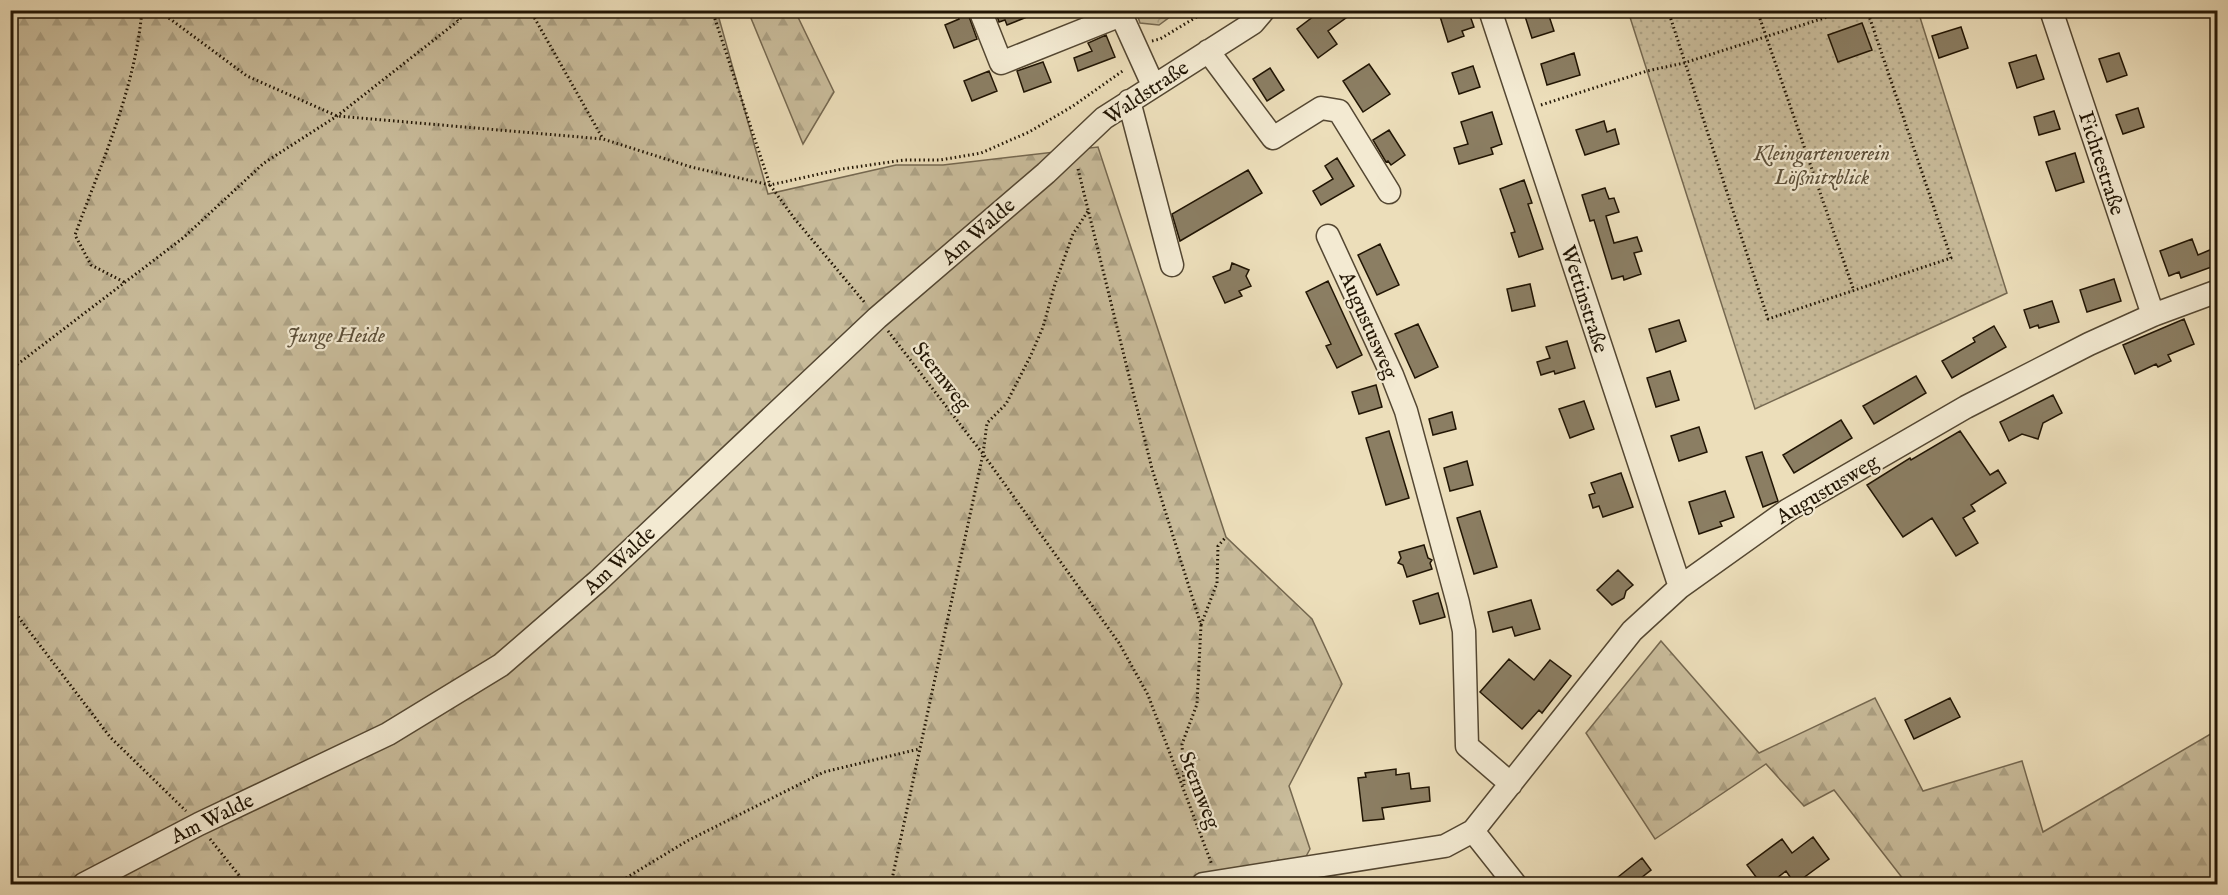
<svg xmlns="http://www.w3.org/2000/svg" width="2228" height="895" viewBox="0 0 2228 895" font-family="'IM FELL English',serif">
<style>
.forest{fill:url(#forest-firs);stroke:#756850;stroke-width:1.5}
.park{fill:url(#park-crowns);stroke:#756850;stroke-width:1.5}
.garden{fill:url(#garden-dots);stroke:#756850;stroke-width:1.5}
.building{fill:#8b7e63;stroke:#211504;stroke-width:1.5}
.lines{fill:none;stroke-linecap:round;stroke-linejoin:round}
.minor-casing{stroke:#544732;stroke-width:25}
.path{stroke:#211504;stroke-width:3;stroke-dasharray:1.5 3;stroke-linecap:butt}
.minor{stroke:#f3ead2;stroke-width:22}
.labels{text-anchor:middle;stroke-width:4.5;stroke-linejoin:round;paint-order:stroke}
.street-label{font-size:21px;fill:#211504;stroke:#f3ead2}
.park-label{font-size:21px;font-style:italic;fill:#5c4f39;stroke:#f3ead2}
</style>
<defs>
<pattern id="forest-firs" width="22" height="20" patternUnits="userSpaceOnUse" patternTransform="scale(1.5)"><rect width="22" height="20" fill="#c9bc9b"/><path d="M5 1l3.5 6h-7zM16 11l3.5 6h-7z" fill="#aca184"/></pattern>
<pattern id="park-crowns" width="20" height="18" patternUnits="userSpaceOnUse" patternTransform="scale(1.5)"><rect width="20" height="18" fill="#c9bc9b"/><path d="M2 6a3 3 0 1 1 6 0M12 15a3 3 0 1 1 6 0" fill="none" stroke="#aca184"/></pattern>
<pattern id="garden-dots" width="8" height="8" patternUnits="userSpaceOnUse" patternTransform="scale(1.5)"><rect width="8" height="8" fill="#c9bc9b"/><path d="M2 2h.1M6 6h.1" fill="none" stroke="#aca184" stroke-width="1.8" stroke-linecap="round"/></pattern>
</defs>
<rect width="100%" height="100%" fill="#ecdeba"/>
<filter id="stains"><feTurbulence type="fractalNoise" baseFrequency=".00333" numOctaves="4"/><feColorMatrix values="0 0 0 0 .2 0 0 0 0 .09 0 0 0 0 .02 0 0 0 .5 -.17"/></filter>
<radialGradient id="worn" r=".72"><stop offset=".6" stop-color="#630" stop-opacity="0"/><stop offset="1" stop-color="#630" stop-opacity=".3"/></radialGradient>
<!-- forest -->
<path class="forest" d="M10 11H717L768 194 896 165H943L1098 147 1226 537 1312 619 1342 684 1289 786 1310 849 1291 884H11Z
M748 11H795L834 92 803 144Z
M1661 641 1759 753 1875 698 1923 791 2022 761 2043 832 2214 732H2217V884H1907L1834 790 1804 806 1766 764 1655 839 1586 733Z"/>
<!-- park -->
<path class="park" d="M1136 11H1178L1159 25 1140 23Z"/>
<!-- garden -->
<path class="garden" d="M1628 11H1918L2007 293 1755 409Z"/>
<!-- building -->
<path class="building" d="M995 10H1042V11L1007 25 1005 20 999 22Z
M1322 10H1357L1328 31 1337 44 1318 58 1297 29Z
M1438 10H1468L1474 27 1462 31 1464 36 1448 42Z
M1523 10H1547L1554 31 1532 38Z
M967 11 977 39 954 48 945 25 959 19 957 15Z
M1862 23 1872 50 1838 62 1828 35Z
M1961 27 1968 48 1939 58 1932 36Z
M1106 35 1115 57 1078 71 1074 58 1092 51 1088 43Z
M1574 53 1580 75 1547 85 1541 64Z
M2119 53 2127 75 2107 82 2099 59Z
M2036 55 2044 79 2017 88 2009 63Z
M1043 62 1051 82 1024 92 1017 71Z
M1369 64 1390 94 1363 112 1343 81Z
M1473 66 1480 87 1459 94 1452 73Z
M1270 68 1284 90 1267 101 1253 79Z
M989 71 997 91 972 101 964 81Z
M2138 108 2144 127 2123 134 2116 115Z
M2054 111 2060 129 2039 135 2034 117Z
M1492 112 1502 144 1491 148 1493 154 1459 164 1454 148 1468 144 1461 122Z
M1604 121 1607 132 1615 129 1619 144 1585 155 1576 130Z
M1389 130 1405 155 1391 165 1388 161 1386 162 1373 140Z
M2075 153 2084 182 2056 191 2046 162Z
M1337 158 1354 186 1321 205 1313 191 1333 179 1325 166Z
M1248 170 1262 193 1180 241 1172 214Z
M1524 180 1532 203 1528 204 1543 249 1519 257 1511 233 1515 232 1500 189Z
M1605 188 1609 199 1614 198 1619 212 1606 216 1614 243 1637 237 1642 251 1634 253 1641 274 1624 280 1623 276 1612 279 1594 220 1590 221 1582 195Z
M2192 239 2198 255 2217 247V265L2181 278 2179 272 2169 276 2160 251Z
M1380 244 1399 285 1377 295 1358 255Z
M1232 263 1249 270 1246 276 1251 286 1239 291 1242 296 1225 303 1213 277 1230 270Z
M2114 279 2121 301 2087 312 2080 290Z
M1328 281 1362 355 1337 368 1326 346 1331 344 1306 292Z
M1530 284 1535 306 1512 311 1507 289Z
M2052 301 2059 322 2039 328 2038 325 2030 328 2024 310Z
M2184 319 2194 344 2168 355 2171 361 2158 367 2156 364 2135 374 2123 345Z
M1679 320 1686 341 1656 352 1649 329Z
M1418 324 1438 367 1415 378 1395 334Z
M1994 326 2006 347 1952 378 1942 361 1975 342 1973 338Z
M1567 341 1575 368 1555 374 1554 371 1541 375 1537 362 1550 358 1546 347Z
M1670 371 1679 400 1656 407 1647 378Z
M1916 376 1926 393 1874 424 1863 406Z
M1376 385 1382 407 1359 414 1352 392Z
M2053 395 2062 413 2043 423 2038 439 2022 434 2009 441 2000 422Z
M1584 401 1594 429 1570 438 1559 409Z
M1452 412 1456 429 1433 435 1429 419Z
M1841 420 1852 438 1794 473 1783 455Z
M1699 427 1707 452 1679 461 1671 436Z
M1389 431 1409 498 1386 505 1366 438Z
M1960 431 1990 475 1998 470 2006 483 1971 505 1975 511 1963 518 1978 543 1956 556 1932 518 1903 537 1867 485 1910 458 1911 460Z
M1762 452 1778 501 1763 507 1746 457Z
M1467 461 1473 485 1450 491 1444 468Z
M1621 473 1633 507 1603 517 1599 506 1593 508 1589 495 1595 493 1591 483Z
M1725 491 1734 517 1720 522 1722 526 1699 534 1689 502Z
M1480 511 1497 567 1474 574 1457 518Z
M1424 545 1428 558 1432 560 1430 563 1432 569 1407 577 1403 565 1398 563 1401 558 1399 552Z
M1618 570 1633 585 1626 591 1624 598 1612 605 1597 590Z
M1438 593 1445 617 1420 624 1413 601Z
M1531 600 1540 629 1515 636 1512 627 1493 632 1488 612Z
M1509 659 1534 680 1550 660 1571 676 1542 713 1539 710 1522 729 1480 692Z
M1950 698 1960 717 1914 739 1905 720Z
M1396 769V775L1409 773 1411 789 1429 787 1430 801 1382 808 1384 819 1363 821 1358 778 1366 777 1365 773Z
M1813 837 1829 859 1795 884 1786 871 1768 885H1762L1747 865 1782 839 1792 853Z
M1642 858 1651 870 1632 885H1608Z"/>
<g class="lines">
<defs>
<path id="minor" d="M980 10 1001 63 1121 15
M1119 10 1153 85
M1490 10 1680 587
M2051 10 2153 315
M1208 51 1273 138 1321 108 1339 111 1389 192
M1129 101 1172 265
M1328 236 1392 375 1406 411 1458 603 1464 631 1467 746 1511 784
M1473 831 1515 884
M84 884 199 824 388 734 501 665 598 581 877 318 1046 173 1104 118 1253 23 1264 10
M1203 884 1445 846 1473 831 1632 631 1680 587 1788 510 1966 407 2089 344 2153 315 2218 291"/>
</defs>
<!-- minor casing -->
<use href="#minor" class="minor-casing"/>
<!-- path -->
<path class="path" d="M158 10 247 76 337 116 603 139 691 167 770 185 842 169 904 160H940L981 153 1029 132 1073 106 1124 70
M448 10 458 21
M530 10 603 139
M712 10 770 185 794 218 865 303
M1668 10 1768 319 1951 258 1867 10
M1757 10 1854 291
M1152 41 1160 39 1208 10
M1541 105 1647 71 1684 63 1849 10
M1078 169 1152 469 1201 625 1197 704 1182 744 1184 785
M124 282 91 265 75 235C102 161 135 90 142 10
M888 331 983 454 1119 643 1148 695 1212 865
M10 370 183 238 264 163 337 116 458 21 468 10
M10 606 110 737 186 811
M1201 625 1217 583 1218 546 1226 537
M210 839 246 884
M626 878 687 841 824 772 919 749
M891 884 983 454 987 423 1006 404 1031 355 1043 327 1055 284 1073 234 1088 211"/>
<!-- minor -->
<use href="#minor" class="minor"/>
</g>
<g class="labels">
<!-- street labels -->
<g class="street-label">
<text transform="translate(1146 92) rotate(-34)" y="7">Waldstraße</text>
<text transform="translate(2102 163) rotate(72)" y="7">Fichtestraße</text>
<text transform="translate(978 231) rotate(-41)" y="7">Am Walde</text>
<text transform="translate(1585 299) rotate(72)" y="7">Wettinstraße</text>
<text transform="translate(1369 325) rotate(66)" y="7">Augustusweg</text>
<text transform="translate(942 376) rotate(52)" y="7">Sternweg</text>
<text transform="translate(1827 489) rotate(-31)" y="7">Augustusweg</text>
<text transform="translate(619 560) rotate(-43)" y="7">Am Walde</text>
<text transform="translate(1200 790) rotate(69)" y="7">Sternweg</text>
<text transform="translate(212 818) rotate(-26)" y="7">Am Walde</text>
</g>
<!-- park labels -->
<g class="park-label">
<text x="1822" y="160">Kleingartenverein<tspan x="1822" dy="24">Lößnitzblick</tspan></text>
<text x="336" y="342">Junge Heide</text>
</g>
</g>
<!-- margin -->
<rect width="2228" height="895" fill="none" stroke="#ecdeba" stroke-width="36"/>
<rect x="12" y="12" width="2204" height="871" fill="none" stroke="#211504" stroke-width="3"/>
<rect x="18" y="18" width="2192" height="859" fill="none" stroke="#211504" stroke-width="1.5"/>
<rect width="100%" height="100%" filter="url(#stains)"/>
<rect width="100%" height="100%" fill="url(#worn)"/>
</svg>
